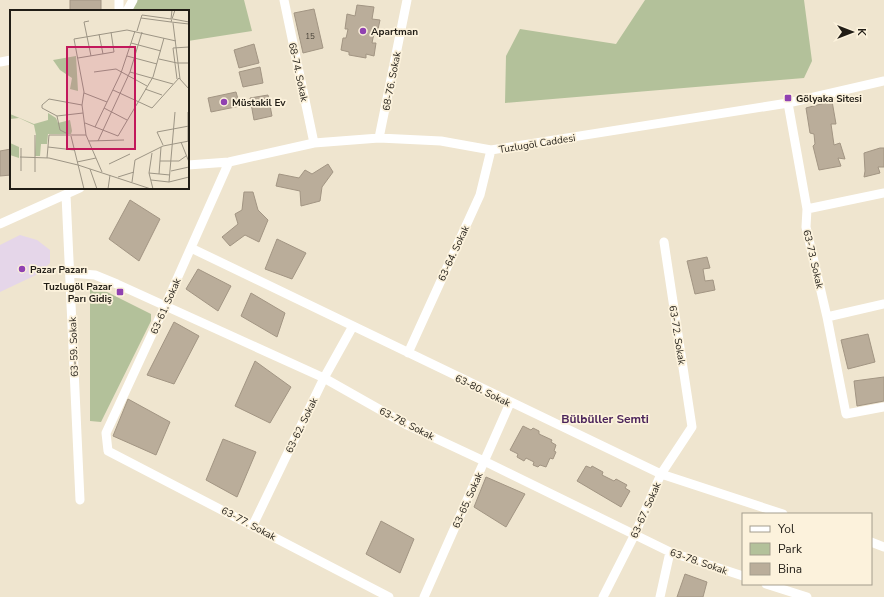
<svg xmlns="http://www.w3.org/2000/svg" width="884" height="597" viewBox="0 0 884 597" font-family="'Nunito Sans',sans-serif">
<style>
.commercial{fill:#e5d6e9}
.green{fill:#b3c19a}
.building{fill:#baad9a;stroke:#a29583}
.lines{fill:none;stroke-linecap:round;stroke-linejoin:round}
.minor{stroke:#fff;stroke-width:9}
.poi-dot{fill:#9041b1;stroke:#fcf2dc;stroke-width:1.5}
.labels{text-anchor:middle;stroke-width:3.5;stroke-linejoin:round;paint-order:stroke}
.number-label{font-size:8px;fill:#474137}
.poi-label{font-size:10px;font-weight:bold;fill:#211d16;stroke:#fcf2dc;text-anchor:start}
.street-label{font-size:10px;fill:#211d16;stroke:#fcf2dc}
.quarter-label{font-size:12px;font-weight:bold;fill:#4b245b;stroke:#fcf2dc}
.inset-road{fill:none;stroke:#9d9585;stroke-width:1}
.view{fill:#c2185b;fill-opacity:0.15;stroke:#c2185b;stroke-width:2}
.inset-edge{fill:none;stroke:#211d16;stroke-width:2}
</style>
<rect width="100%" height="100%" fill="#efe5cf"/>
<!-- commercial -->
<path class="commercial" d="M20 235 37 240 50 250V263L38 274 0 292V245Z"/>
<!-- green -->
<path class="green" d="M128 0H244L252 31 188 41V11H128Z
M645 0H804L812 61 804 78 505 103 506 56 520 29 616 44Z
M90 287 99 288 151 314V321L101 422 90 421Z"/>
<!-- building -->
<path class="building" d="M70 0H101V11H70Z
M357 5 374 7 372 19 380 20 377 34H374L373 38 372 43H376L374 56 366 54V58L349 55V52L341 50 343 38H346L347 34 348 29H345L347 14 355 16Z
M314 9 323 48 303 53 294 13Z
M254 44 259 63 239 68 234 50Z
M260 67 263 83 243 87 239 72Z
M236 92 240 106 211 112 208 98Z
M268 95 272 116 254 120 250 98Z
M832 101 836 124H831L834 145 840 143 845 159 838 158 841 166 819 170 813 146 815 144 814 134 810 133 806 108Z
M880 148H884V167H878L880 173 864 177 865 171 864 153Z
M11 149V175L0 176V151Z
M328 164 333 172 322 187 320 201 301 206 300 191 276 186 279 174 299 178 305 170 312 174Z
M244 192H253L258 210 268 220 259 242 245 235 230 246 222 237 238 224 235 214 242 210Z
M130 200 160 219 139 261 109 239Z
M277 239 306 253 292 279 265 269Z
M707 257 710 268 703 269 705 281 713 280 715 290 695 294 687 261Z
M198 269 231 286 218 311 186 289Z
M251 293 285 313 277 337 241 316Z
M174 322 199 336 174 384 147 375Z
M868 334 875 362 848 369 841 340Z
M255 361 291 387 270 423 235 406Z
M884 377V401L857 406 854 381Z
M128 399 170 422 156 455 113 436Z
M523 426 531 430 533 428 539 431V434L552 440 551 442 556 445 554 451 556 452 553 459 550 458 546 467 540 465 538 467 533 465 534 462 526 458 524 461 517 457 518 454 510 450Z
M223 439 256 452 237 497 206 480Z
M586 466 591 468 592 466 603 472 602 475 614 481 616 479 627 485 625 488 630 491 621 507 577 481Z
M486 477 525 494 506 527 474 507Z
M381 521 414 539 400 573 366 554Z
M685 574 707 582 703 597H677Z"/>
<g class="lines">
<!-- minor -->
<path class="minor" d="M119 0V11
M284 0 314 143
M127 11 133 0
M0 62 11 60
M788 103 807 209 806 227 827 317 846 414 884 407
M379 138 407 0
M229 162 165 306 106 433 108 451 389 597
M188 165 229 162 314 143 379 138 441 141 491 150 788 103 884 81
M66 195 80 500
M807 209 884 193
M0 224 80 188
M191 248 661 474 783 514
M70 273 95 275 117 284 324 378 407 425 484 461 670 552 743 576
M827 317 884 304
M408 353 480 195 491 150
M253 525 324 378 353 326
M871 542 884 547
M766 584 807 597
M424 597 510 403
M603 597 635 534 661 474 692 427 664 242
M660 597 670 552"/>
</g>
<!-- markers -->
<g class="poi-dot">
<circle cx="363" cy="31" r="4"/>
<rect x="784" y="94" width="8" height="8" rx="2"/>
<circle cx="224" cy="102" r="4"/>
<circle cx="22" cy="269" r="4"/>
<rect x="116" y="288" width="8" height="8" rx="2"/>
</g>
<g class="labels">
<!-- number labels -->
<g class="number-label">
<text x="310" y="39">15</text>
</g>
<!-- poi labels -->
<g class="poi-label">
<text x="371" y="35">Apartman</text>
<text x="796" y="102">Gölyaka Sitesi</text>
<text x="232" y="106">Müstakil Ev</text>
<text x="30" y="273">Pazar Pazarı</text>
<text x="112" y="290" text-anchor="end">Tuzlugöl Pazar<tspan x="112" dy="12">Parı Gidiş</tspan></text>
</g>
<!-- street labels -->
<g class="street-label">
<text transform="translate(299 72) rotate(78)" y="4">68-74. Sokak</text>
<text transform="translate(391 81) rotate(-79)" y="4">68-76. Sokak</text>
<text transform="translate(537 143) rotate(-9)" y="4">Tuzlugöl Caddesi</text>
<text transform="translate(453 253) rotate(-65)" y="4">63-64. Sokak</text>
<text transform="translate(814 259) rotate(77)" y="4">63-73. Sokak</text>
<text transform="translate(165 306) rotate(-66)" y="4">63-61. Sokak</text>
<text transform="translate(678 335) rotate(81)" y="4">63-72. Sokak</text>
<text transform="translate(73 347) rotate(-92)" y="4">63-59. Sokak</text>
<text transform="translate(483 390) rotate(26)" y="4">63-80. Sokak</text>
<text transform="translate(407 423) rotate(27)" y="4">63-78. Sokak</text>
<text transform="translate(301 425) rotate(-64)" y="4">63-62. Sokak</text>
<text transform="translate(467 500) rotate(-66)" y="4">63-65. Sokak</text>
<text transform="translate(645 510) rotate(-66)" y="4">63-67. Sokak</text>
<text transform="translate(249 523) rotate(28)" y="4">63-77. Sokak</text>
<text transform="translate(699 561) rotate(19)" y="4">63-78. Sokak</text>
</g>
<!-- quarter labels -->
<g class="quarter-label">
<text x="605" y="423">Bülbüller Semti</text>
</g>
</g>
<!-- overview -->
<g transform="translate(10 10)">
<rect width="179" height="179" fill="#efe5cf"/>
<path d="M66 46 68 81 60 79 62 68 50 60 43 50ZM38 103 46 108 48 113 60 110 62 121 61 124H38L37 134H31L30 146H25L26 125 24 115 9 108 0 109V104L24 114 38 110ZM0 133 9 137V148L0 145Z" fill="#b3c19a"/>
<path class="inset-road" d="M165 0 161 12 179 14M132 5 161 9 162 0M132 5 131 8 161 12M163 9 179 12M79 11 74 12 81 46M163 13 170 69M127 21 131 8M89 24 93 44M121 33 151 41M117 46 147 54M68 48 104 42 101 22M149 49 167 53H179M84 62 106 59 137 76M120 62 163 74M167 69 163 38 179 37M135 79 152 85M103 80 142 98 169 68 179 79M74 83 97 92M72 95 39 89 32 95V98L47 106 73 103M94 98 117 110M47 106 50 120 58 124M75 113 108 126 143 67 154 28M85 117 111 63 125 21M61 126 74 179M79 131 114 130M88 131 120 62 132 22M178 131V102M171 132 179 152M153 135 147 122 179 116M38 137 64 140M11 138V161M142 143 139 163 143 179M10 147 39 148 68 155 141 179M37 148 39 125H76M150 151H169L176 146M67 152 86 148M99 154 120 144M80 159 87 179M161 161 179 157M25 162V125M92 162 76 125 72 95 74 82 64 29 117 20 166 31M139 163 160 165M149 164 151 137M108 167 124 162M141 170 159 172 179 167M122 172 125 150 153 136 179 131M159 172 165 102M98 179 100 165"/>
<path class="view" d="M57 37H125V139H57Z"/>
<rect width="179" height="179" class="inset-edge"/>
</g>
<!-- legend -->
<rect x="742" y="513" width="130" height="72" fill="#fcf2dc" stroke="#a49d8d"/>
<rect x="750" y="526" width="20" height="6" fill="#ffffff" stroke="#a49d8d"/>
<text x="778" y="533" font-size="12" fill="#211d16">Yol</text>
<rect x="750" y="543" width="20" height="12" fill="#b3c19a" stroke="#a49d8d"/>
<text x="778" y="553" font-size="12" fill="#211d16">Park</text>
<rect x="750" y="563" width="20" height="12" fill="#baad9a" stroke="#a49d8d"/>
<text x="778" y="573" font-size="12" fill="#211d16">Bina</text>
<!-- north arrow -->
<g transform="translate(852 32) rotate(90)" stroke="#fcf2dc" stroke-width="3" paint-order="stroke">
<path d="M0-3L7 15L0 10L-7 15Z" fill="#211d16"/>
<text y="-6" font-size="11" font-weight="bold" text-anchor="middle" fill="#211d16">K</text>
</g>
</svg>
